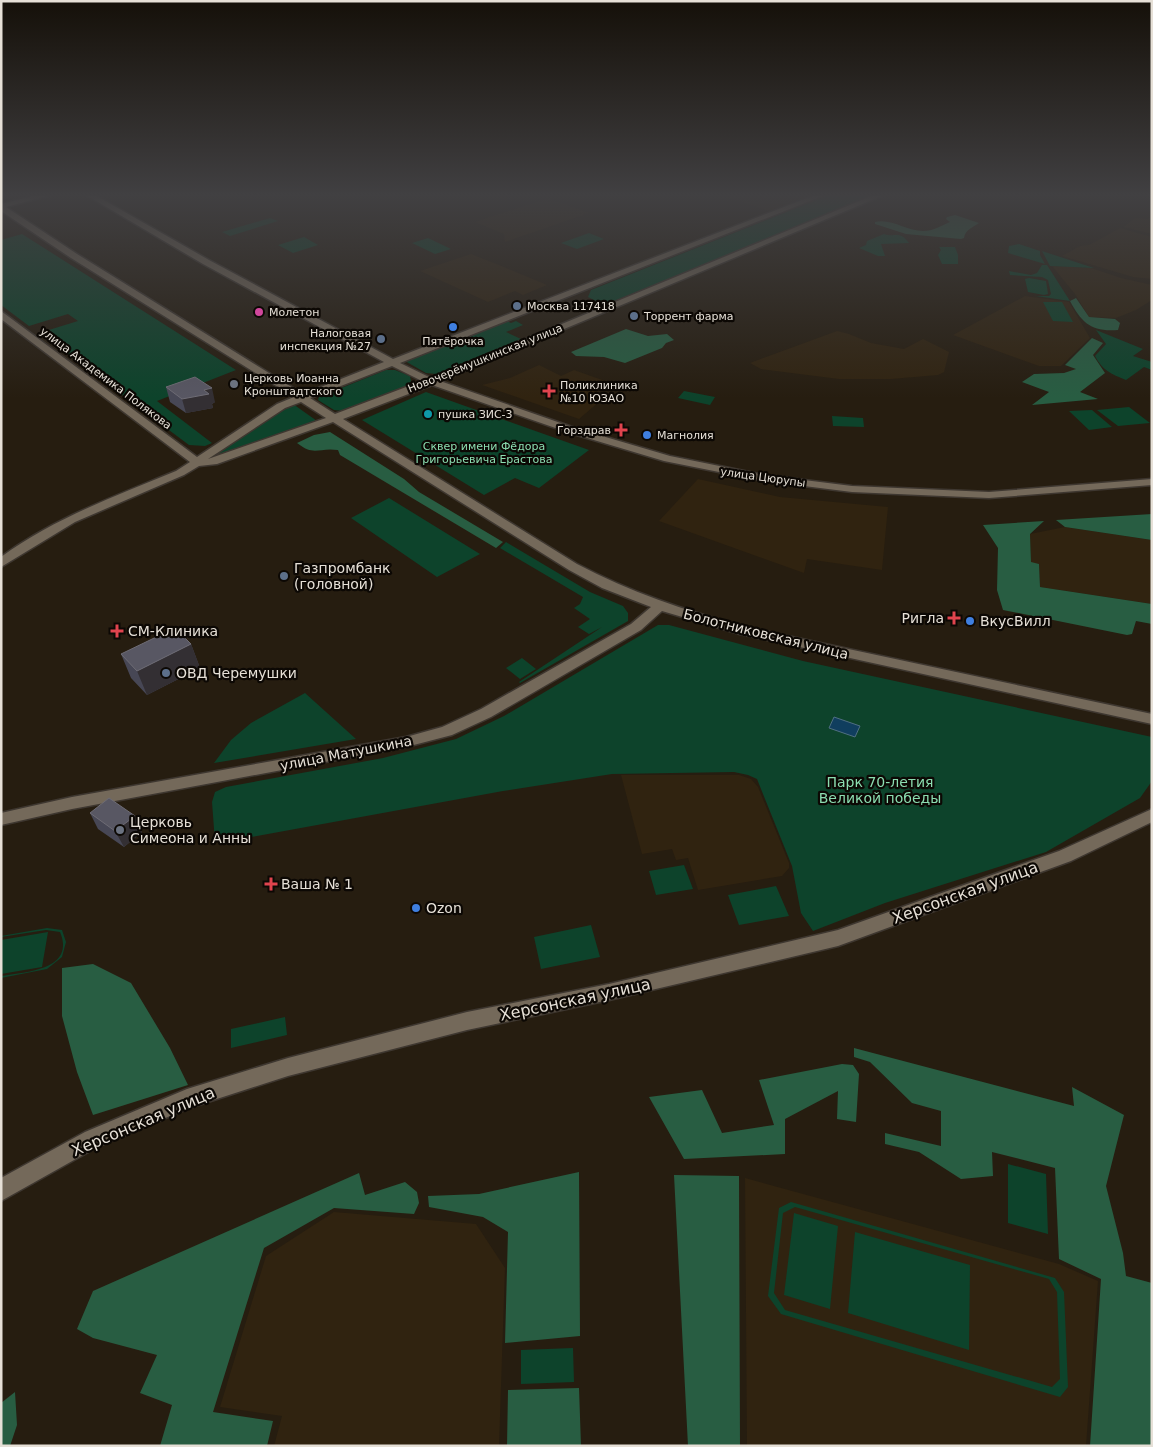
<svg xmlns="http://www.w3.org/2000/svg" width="1153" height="1447" viewBox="0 0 1153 1447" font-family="'DejaVu Sans',sans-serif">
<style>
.built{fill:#302310}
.green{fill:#0d432b;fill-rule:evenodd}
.forest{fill:#285d42}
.water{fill:#103e5e;stroke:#506f82}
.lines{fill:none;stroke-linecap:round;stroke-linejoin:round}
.minor-casing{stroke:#3e3730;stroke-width:3}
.minor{fill:#74695a;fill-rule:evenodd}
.wall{fill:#474755}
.shaded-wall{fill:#332f33}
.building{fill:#585763;stroke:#6e6c75}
.service-dot{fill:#5c6f8a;stroke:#0c0804;stroke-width:2}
.hotel-dot{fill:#d1479c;stroke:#0c0804;stroke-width:2}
.shop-dot{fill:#3f7fe0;stroke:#0c0804;stroke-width:2}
.worship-dot{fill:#6b7280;stroke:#0c0804;stroke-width:2}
.health-dot{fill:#e0444e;stroke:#0c0804;stroke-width:2}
.culture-dot{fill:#0f9aa8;stroke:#0c0804;stroke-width:2}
.labels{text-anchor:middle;stroke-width:4.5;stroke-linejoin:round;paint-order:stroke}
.far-poi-label{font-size:11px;fill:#e6e0d7;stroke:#0c0804;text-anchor:start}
.far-street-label{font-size:11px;fill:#e6e0d7;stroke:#0c0804}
.far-park-label{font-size:11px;fill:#8cdeb1;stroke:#0c0804}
.poi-label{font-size:14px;fill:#e6e0d7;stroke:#0c0804;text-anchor:start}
.street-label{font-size:14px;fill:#e6e0d7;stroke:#0c0804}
.park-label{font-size:14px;fill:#8cdeb1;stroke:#0c0804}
.near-street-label{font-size:16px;fill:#e6e0d7;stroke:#0c0804}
</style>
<rect width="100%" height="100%" fill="#261d10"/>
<!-- built -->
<path class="built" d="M722 195H810L769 211Z
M548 198 589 213 505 242 504 234 475 222Z
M1152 216V234L1124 227 1135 218 1147 219Z
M1120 228 1152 237V279L1133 277 1062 256 1080 246 1089 245Z
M471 254 499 265 547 285 523 295 515 291 488 302 420 271Z
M1052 266 1091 268 1121 278 1152 285V300L1136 310 1116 318 1089 317 1075 294Z
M1025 296 1069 302 1090 338 1061 366H1039L953 335Z
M837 331 849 334 871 343 904 349 923 339 949 352 944 372 938 375 891 379H839L761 369 750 363Z
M539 365 561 376 574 370 608 382 593 396 600 401 579 419 482 385 510 378Z
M698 479 780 497 888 507 882 570 807 559 804 573 659 521Z
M1065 527 1152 540V604L1040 587 1039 564 1031 563 1030 534Z
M621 775H739L751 779 758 787 789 863V868L782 876 698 890 688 858 676 860 672 849 642 854Z
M745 1178 1059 1264 1098 1281 1086 1446H747Z
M334 1212 476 1224 505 1268 499 1446H274L282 1416 220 1407 266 1256Z"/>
<!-- green -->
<path class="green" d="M829 195H875L604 305 588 297 591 290Z
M270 218 278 221 230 236 222 232Z
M589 233 604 239 577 249 561 243Z
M22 234 236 370 157 401 212 443 205 446 189 445 39 333 78 321 68 314 29 326 1 305V240Z
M884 234C896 238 899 230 909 243L881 244 885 256H878L859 248 866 245 867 241Z
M304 237 318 245 293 253 278 245Z
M428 238 451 249 435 254 412 243Z
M1019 244 1040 251V255L1045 264 1008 253 1009 246Z
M939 247H955L958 255V264H942L938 255 941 250Z
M1042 251 1094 268 1050 266Z
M1042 265H1047L1070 301 1036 296H1049L1051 294 1048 280 1042 277 1010 275 1009 271 1031 275 1037 273Z
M1029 278 1046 281 1048 294 1044 295 1028 292 1025 279Z
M1043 302H1062L1073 322 1053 321Z
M506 321 511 323 516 321 523 325 506 332 521 339 437 374 426 373 405 361Z
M1096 330 1143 349 1133 356 1152 362V370L1144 367 1126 380C1111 374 1102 370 1095 356L1106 344Z
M386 370H395L410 376 411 381 407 386 344 411 334 410 318 400 319 397Z
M684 391 715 397 710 405 678 398Z
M426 392 589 450 539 488 515 478 484 495 362 420Z
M293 404 317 421 221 456H213L281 410Z
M1129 407 1150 423 1118 426 1097 410Z
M1092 410 1112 427 1089 430 1069 411Z
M832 416 863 418 864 427 833 426Z
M389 498 480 554 437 577 351 518Z
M506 542 590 592 623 606 628 613V621L520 683 519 682 602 627 589 634 578 627 590 619 574 608 580 604 583 597 500 548Z
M658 625H669L803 661 1152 737V781L1140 798 1046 852 885 903 813 931 801 913 792 866 757 779 748 775 734 772 612 774 503 791 257 836 215 842 212 802 215 792 226 787 383 758 456 739 504 716Z
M522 658 536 669 520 679 506 668Z
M305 693 356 739 214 763 231 740 251 723Z
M684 865 693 889 656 895 649 871Z
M776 886 789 916 739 925 728 895Z
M591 925 600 957 541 969 534 937Z
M47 928 62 930 66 942 62 957 47 969 1 978V976C25 972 76 970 60 932L46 930 1 937V936Z
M48 932 42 967 1 974V940Z
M285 1017 287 1035 231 1048V1029Z
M1008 1164 1046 1174 1048 1234 1008 1223Z
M791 1202 1055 1278 1064 1292 1068 1387 1060 1397 781 1314 768 1296 779 1208ZM795 1207 1049 1279 1057 1292 1060 1379 1052 1387 785 1310 774 1293 783 1213Z
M794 1213 838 1226 830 1309 784 1295Z
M855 1232 970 1265 969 1350 848 1313Z
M573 1348 574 1382 521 1384V1350Z"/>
<!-- forest -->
<path class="forest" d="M955 215 979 223C973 227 965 230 964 238L961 239 906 234 875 224V222C891 218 907 231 923 231 933 231 941 226 950 222L946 219 947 217Z
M1076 298 1089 317 1115 319 1120 323 1118 330C1091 332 1082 323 1070 301Z
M626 329 648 336 667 334 674 340 666 343 662 348 625 363 604 357 576 356 571 352Z
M1092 338 1103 343 1093 355 1105 373 1080 392 1098 399 1032 405 1049 392 1022 382 1034 374 1064 373 1076 369 1065 365Z
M330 432 404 479 419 492 503 542 496 548 340 455 338 450C318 447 315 457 297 443L314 435Z
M1152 514V540L1065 527 1056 520Z
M1044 521 1030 534 1031 562 1039 564 1040 587 1152 604V624L1136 621 1132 634 1127 635 1003 610 997 590 998 548 983 525Z
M93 964 131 983 170 1048 188 1085 93 1115 77 1072 62 1016V968Z
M854 1048 1074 1106 1072 1087 1124 1115 1106 1186 1123 1253 1126 1276 1152 1283V1446H1090L1101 1279 1059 1259 1055 1168 992 1152 993 1176 961 1179 919 1152 885 1144V1133L941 1146V1111L912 1103 870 1062 854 1057Z
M842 1064 853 1065 859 1074 856 1122 837 1119 838 1091 785 1119V1154L684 1159 649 1097 702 1090 722 1133 774 1125 759 1080Z
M579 1172 580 1336 505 1343 508 1232 483 1217 429 1207 428 1196 479 1194Z
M359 1173 365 1195 405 1182 417 1192 419 1203 414 1214 334 1208 264 1248 213 1412 273 1421 267 1446H160L172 1405 140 1393 157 1355 93 1338 77 1329 93 1291Z
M674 1175 739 1176 740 1446H688Z
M579 1388 581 1446H507L508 1390Z
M15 1392 17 1425 10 1446H1V1403Z"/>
<!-- water -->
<path class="water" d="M834 717 860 726 855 737 829 728Z"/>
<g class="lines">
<defs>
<path id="minor" d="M37 195H51L6 207 77 254 303 394 384 362 203 264 86 195H95L209 260 393 359 815 195H825L400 363 431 378 874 195H884L440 381 575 428 670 456 764 475 852 486 989 492 1152 479V485L989 498 852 492 764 481 664 461 567 432 432 385 343 419 577 564C630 592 684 610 741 626L1152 714V724L740 634 662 611 641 630 491 717 452 735 406 747 72 809 1 825V813L72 797 406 737 442 727 481 709 631 624 651 607 602 588 569 570 333 422 217 464 199 466 184 475 75 522 1 567V557C54 518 116 496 176 471L190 462 1 319V311L197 457 277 404 294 397 71 258 1 211V204ZM392 366 422 381 335 414 310 398ZM301 402 326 418 208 459 285 408Z
M1152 809V822L1071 861 838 946 609 1000 467 1030 288 1076 189 1108 99 1146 1 1201V1178L85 1132 187 1089 288 1058 467 1012 609 984 838 930 1059 851Z"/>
</defs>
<!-- minor casing -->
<use href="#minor" class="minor-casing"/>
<!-- minor -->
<use href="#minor" class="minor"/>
</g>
<!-- wall -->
<path class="wall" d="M166 387 215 402 212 404 213 408 186 413 170 402Z
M191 644 200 668 147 695 131 678 121 654Z
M90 813 142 832 124 847 98 829Z"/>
<!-- shaded-wall -->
<path class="shaded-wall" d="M212 388 215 402 212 404 213 408 186 413 182 399Z
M191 644 200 668 147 695 137 671Z
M135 816 142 832 124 847 115 831Z"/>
<!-- building -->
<path class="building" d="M195 377 212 388 204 390 209 394 182 399 166 387Z
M175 628 191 644 137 671 121 654Z
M109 798 135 816 115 831 90 813Z"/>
<!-- sky -->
<linearGradient id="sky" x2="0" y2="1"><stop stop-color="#151009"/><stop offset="0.49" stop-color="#414042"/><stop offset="1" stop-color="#414042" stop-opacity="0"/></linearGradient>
<rect width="1153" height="398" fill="url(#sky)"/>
<!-- markers -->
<g class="service-dot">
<circle cx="517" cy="306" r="5"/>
<circle cx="634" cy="316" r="5"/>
<circle cx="381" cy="339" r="5"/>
<circle cx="284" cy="576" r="5"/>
<circle cx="166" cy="673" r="5"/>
</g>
<circle class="hotel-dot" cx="259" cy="312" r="5"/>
<g class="shop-dot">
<circle cx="453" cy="327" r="5"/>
<circle cx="647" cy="435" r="5"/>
<circle cx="970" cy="621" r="5"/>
<circle cx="416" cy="908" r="5"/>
</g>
<g class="worship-dot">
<circle cx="234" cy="384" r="5"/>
<circle cx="120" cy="830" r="5"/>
</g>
<g class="health-dot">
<path d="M546.5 383.5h5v5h5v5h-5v5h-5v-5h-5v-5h5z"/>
<path d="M618.5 422.5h5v5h5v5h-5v5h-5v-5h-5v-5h5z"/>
<path d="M951.5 610.5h5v5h5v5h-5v5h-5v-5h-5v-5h5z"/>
<path d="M114.5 623.5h5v5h5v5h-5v5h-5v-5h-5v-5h5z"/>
<path d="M268.5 876.5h5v5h5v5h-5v5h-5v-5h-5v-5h5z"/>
</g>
<circle class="culture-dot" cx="428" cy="414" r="5"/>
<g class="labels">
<!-- far-poi labels -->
<g class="far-poi-label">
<text x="527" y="310">Москва 117418</text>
<text x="269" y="316">Молетон</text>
<text x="644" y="320">Торрент фарма</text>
<text x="371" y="337" text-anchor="end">Налоговая<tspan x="371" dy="13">инспекция №27</tspan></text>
<text x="453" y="345" text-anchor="middle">Пятёрочка</text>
<text x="244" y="382">Церковь Иоанна<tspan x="244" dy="13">Кронштадтского</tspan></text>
<text x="560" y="389">Поликлиника<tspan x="560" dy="13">№10 ЮЗАО</tspan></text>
<text x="438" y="418">пушка ЗИС-3</text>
<text x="611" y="434" text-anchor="end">Горздрав</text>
<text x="657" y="439">Магнолия</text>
</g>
<!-- far-street labels -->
<g class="far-street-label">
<text transform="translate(485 358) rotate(-22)" y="4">Новочерёмушкинская улица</text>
<text transform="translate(106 378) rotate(37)" y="4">улица Академика Полякова</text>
<text transform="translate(763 477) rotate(8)" y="4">улица Цюрупы</text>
</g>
<!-- far-park labels -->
<g class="far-park-label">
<text x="484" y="450">Сквер имени Фёдора<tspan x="484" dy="13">Григорьевича Ерастова</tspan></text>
</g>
<!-- poi labels -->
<g class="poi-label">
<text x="294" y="573">Газпромбанк<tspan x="294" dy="16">(головной)</tspan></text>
<text x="944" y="623" text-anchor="end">Ригла</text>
<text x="980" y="626">ВкусВилл</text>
<text x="128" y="636">СМ-Клиника</text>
<text x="176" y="678">ОВД Черемушки</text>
<text x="130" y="827">Церковь<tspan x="130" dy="16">Симеона и Анны</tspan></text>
<text x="281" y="889">Ваша № 1</text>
<text x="426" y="913">Ozon</text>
</g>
<!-- street labels -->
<g class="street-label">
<text transform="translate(766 634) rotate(14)" y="5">Болотниковская улица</text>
<text transform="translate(346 753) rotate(-11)" y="5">улица Матушкина</text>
</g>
<!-- park labels -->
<g class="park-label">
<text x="880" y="787">Парк 70-летия<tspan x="880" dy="16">Великой победы</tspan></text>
</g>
<!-- near-street labels -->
<g class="near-street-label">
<text transform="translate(965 892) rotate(-20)" y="6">Херсонская улица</text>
<text transform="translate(575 999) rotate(-12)" y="6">Херсонская улица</text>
<text transform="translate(143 1121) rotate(-23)" y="6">Херсонская улица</text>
</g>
</g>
<!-- border -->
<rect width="1153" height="1447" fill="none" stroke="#e6e0d7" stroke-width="5"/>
</svg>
